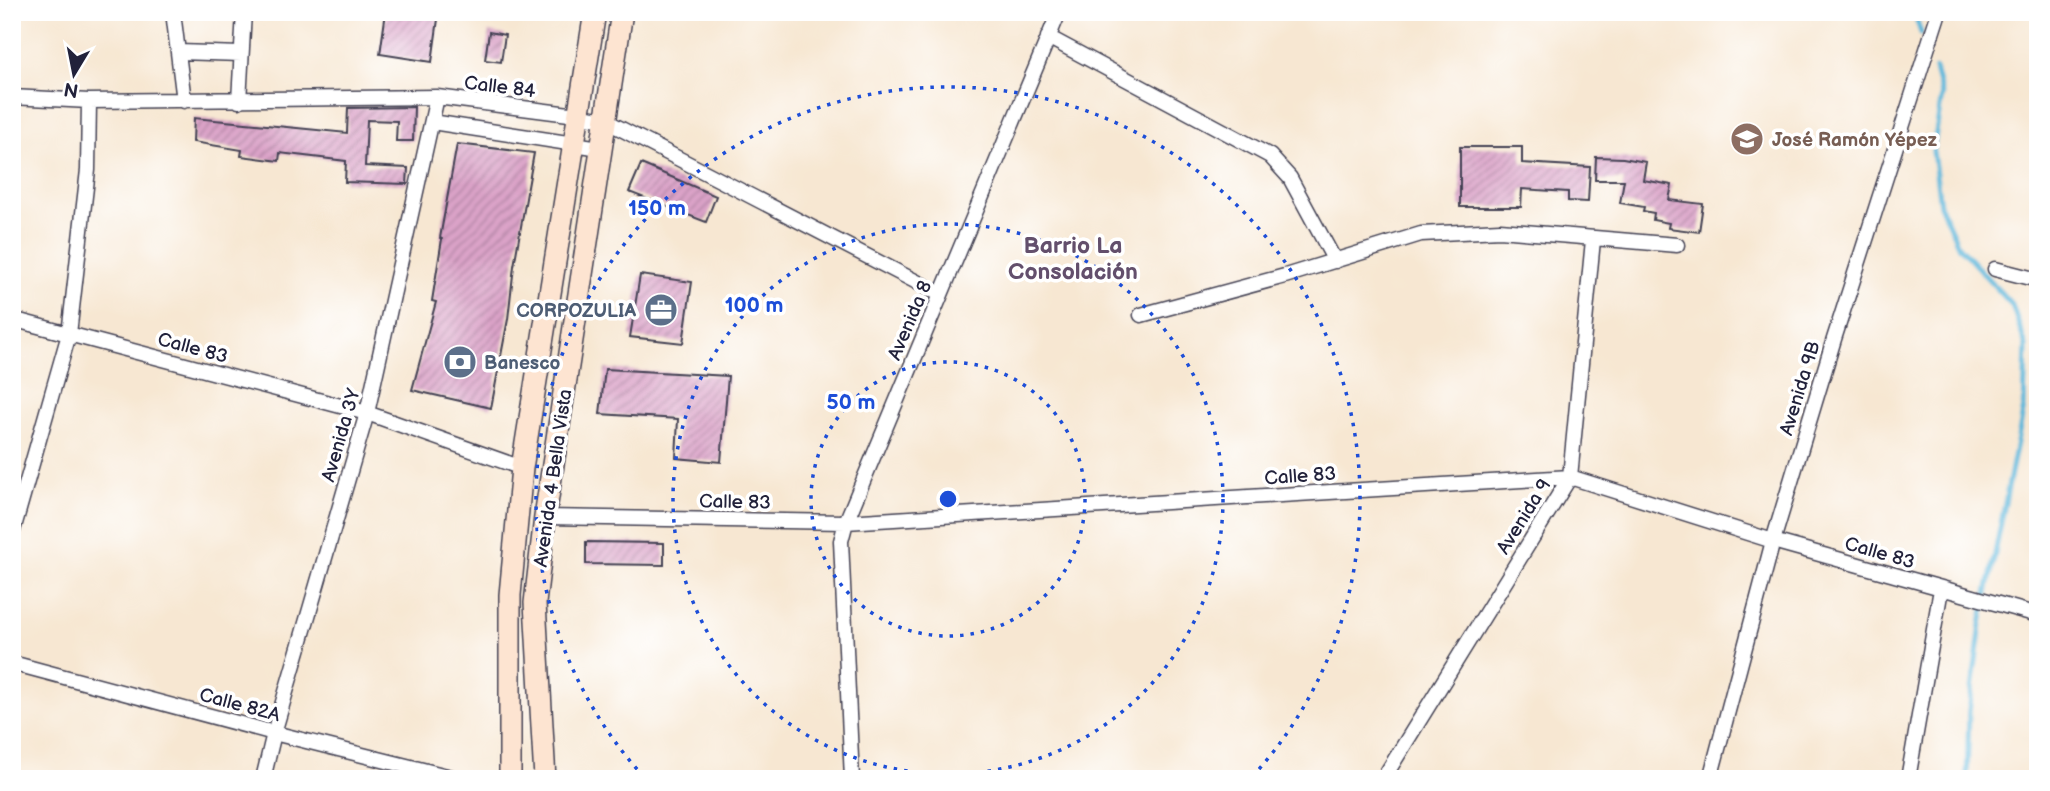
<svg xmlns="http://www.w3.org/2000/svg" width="2050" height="791" viewBox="0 0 2050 791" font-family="'Balsamiq Sans',sans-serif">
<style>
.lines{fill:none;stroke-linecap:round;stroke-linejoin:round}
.stream{stroke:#5db7da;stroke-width:5}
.building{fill:url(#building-hatch)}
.street-casing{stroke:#424052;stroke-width:17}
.secondary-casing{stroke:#424052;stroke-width:24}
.street{stroke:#fff;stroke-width:14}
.secondary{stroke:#fde4d1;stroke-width:21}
.ring{fill:none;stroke:#1d4ed8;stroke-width:3.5;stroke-dasharray:3.5 7}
.labels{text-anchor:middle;stroke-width:7;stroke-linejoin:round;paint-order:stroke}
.street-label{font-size:19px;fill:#22223b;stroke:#fff}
.education-label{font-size:19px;font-weight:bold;fill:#785e54;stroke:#fff;text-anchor:start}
.service-label{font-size:19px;font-weight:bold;fill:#4e5e75;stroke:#fff;text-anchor:end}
.quarter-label{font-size:23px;font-weight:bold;fill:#634f6c;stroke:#fff}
.centre{fill:#1d4ed8;stroke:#fff;stroke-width:3.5}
.ring-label{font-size:21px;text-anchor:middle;font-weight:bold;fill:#1d4ed8;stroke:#fff;stroke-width:7;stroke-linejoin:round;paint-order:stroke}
</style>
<defs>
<pattern id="building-hatch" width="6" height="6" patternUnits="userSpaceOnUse" patternTransform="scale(1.75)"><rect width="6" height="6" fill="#dba3c8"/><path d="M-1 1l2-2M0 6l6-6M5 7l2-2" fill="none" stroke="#b184a4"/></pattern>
</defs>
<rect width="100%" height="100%" fill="#fff"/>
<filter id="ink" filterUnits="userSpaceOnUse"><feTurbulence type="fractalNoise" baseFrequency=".0143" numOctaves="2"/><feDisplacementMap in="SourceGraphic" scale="14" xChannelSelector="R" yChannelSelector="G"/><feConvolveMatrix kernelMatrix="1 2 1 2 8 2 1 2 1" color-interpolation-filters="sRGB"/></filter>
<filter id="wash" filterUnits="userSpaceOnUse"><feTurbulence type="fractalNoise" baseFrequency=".00686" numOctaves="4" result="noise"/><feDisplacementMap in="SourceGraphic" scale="28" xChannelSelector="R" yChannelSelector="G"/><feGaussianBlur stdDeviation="1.57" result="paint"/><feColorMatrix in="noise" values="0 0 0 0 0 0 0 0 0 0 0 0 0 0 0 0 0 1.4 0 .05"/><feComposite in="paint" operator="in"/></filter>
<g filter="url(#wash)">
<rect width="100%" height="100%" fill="#f7e7d2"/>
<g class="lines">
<!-- stream -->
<path class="stream" d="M1914 12 1921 33
M1935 69 1942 95 1933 151 1940 205 1959 247 2012 305 2026 346 2024 407 1981 624 1969 711 1967 779"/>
</g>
<g id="blocks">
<!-- building -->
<path class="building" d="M386 12H439L432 62 380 54Z
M489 32 505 35 501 62 485 60Z
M414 107 413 141H396L397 121 367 120 365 166 408 168 407 184 345 182 346 161 280 153 279 161 241 156 242 150 193 142 194 118 347 133 348 108Z
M457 144 534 153 514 266 508 319 491 408 412 390 436 302 432 301 442 239 440 238Z
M1460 147H1522V163L1590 167 1588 202 1568 201V192L1522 189 1521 207H1460Z
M1596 157 1623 158 1646 162 1643 180 1672 185 1669 200 1703 204 1699 232 1668 228 1669 223 1653 220 1654 213 1643 211 1644 207 1620 203 1624 180H1595Z
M641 164 716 196 706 222 629 192Z
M640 275 692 282 683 343 630 337Z
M605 369 728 376 721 462 676 458 678 419 600 414Z
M586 542 664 543V565L586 564Z"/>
</g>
</g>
<g filter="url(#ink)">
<use href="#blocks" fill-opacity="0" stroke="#424052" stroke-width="2"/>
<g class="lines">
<defs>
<path id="street" d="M173 12 184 101
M1048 37 1270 156 1290 178 1335 261
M179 52 241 54
M12 97 89 101 437 97 577 115 604 120 940 294
M239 101 244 12
M432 122 600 148
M1995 269 2038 280
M1141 315 1285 276 1421 234 1500 230 1677 245
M12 319 367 413 522 468
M545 517 846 522 1570 477 1773 541 2038 615
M12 534 69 334 88 170 89 101
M12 663 274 733 459 779
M263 779 274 733 367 413 437 97
M852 779 841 541 846 522 1059 12
M1383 779 1570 477 1593 240
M1710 779 1773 541 1834 339 1939 12
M1908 779 1941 589"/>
<path id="secondary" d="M510 779V595L522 468 595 12
M545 779 535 603 545 517 622 12"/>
</defs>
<!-- street casing -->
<use href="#street" class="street-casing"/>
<!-- secondary casing -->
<use href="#secondary" class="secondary-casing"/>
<!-- street -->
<use href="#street" class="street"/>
<!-- secondary -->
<use href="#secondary" class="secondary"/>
</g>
</g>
<!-- distance rings -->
<g class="ring">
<circle cx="948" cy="499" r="137"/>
<circle cx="948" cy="499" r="275"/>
<path d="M644 777A412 412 0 1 1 1252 777"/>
</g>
<!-- icons -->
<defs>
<symbol id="school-disc" viewBox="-11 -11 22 22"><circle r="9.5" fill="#8d6e63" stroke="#fff"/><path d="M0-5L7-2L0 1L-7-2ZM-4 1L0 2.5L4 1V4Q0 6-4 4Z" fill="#fff"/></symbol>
<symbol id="office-disc" viewBox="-11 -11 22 22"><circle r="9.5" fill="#5c6f8a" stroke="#fff"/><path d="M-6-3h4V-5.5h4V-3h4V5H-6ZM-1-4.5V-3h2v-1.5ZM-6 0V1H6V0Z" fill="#fff"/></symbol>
<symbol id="bank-disc" viewBox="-11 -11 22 22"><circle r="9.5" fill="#5c6f8a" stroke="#fff"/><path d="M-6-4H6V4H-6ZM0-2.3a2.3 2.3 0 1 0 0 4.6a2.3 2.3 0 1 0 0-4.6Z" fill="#fff"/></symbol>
</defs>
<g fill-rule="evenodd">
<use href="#school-disc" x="1728" y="120" width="38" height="38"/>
<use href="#office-disc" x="642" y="291" width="38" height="38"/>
<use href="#bank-disc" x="441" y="343" width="38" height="38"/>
</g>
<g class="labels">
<!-- street labels -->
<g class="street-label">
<text transform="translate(500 86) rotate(7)" y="7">Calle 84</text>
<text transform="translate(909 320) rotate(-67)" y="7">Avenida 8</text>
<text transform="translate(193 347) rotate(15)" y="7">Calle 83</text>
<text transform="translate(1799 388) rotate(-73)" y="7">Avenida 9B</text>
<text transform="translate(340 435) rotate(-74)" y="7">Avenida 3Y</text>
<text transform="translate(1300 475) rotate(-4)" y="7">Calle 83</text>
<text transform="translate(552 478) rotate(-82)" y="7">Avenida 4 Bella Vista</text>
<text transform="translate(735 501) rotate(1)" y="7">Calle 83</text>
<text transform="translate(1523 516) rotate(-58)" y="7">Avenida 9</text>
<text transform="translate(1880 552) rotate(16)" y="7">Calle 83</text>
<text transform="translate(240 704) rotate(15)" y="7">Calle 82A</text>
</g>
<!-- education labels -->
<g class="education-label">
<text x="1772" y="146">José Ramón Yépez</text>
</g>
<!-- service labels -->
<g class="service-label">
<text x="636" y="317">CORPOZULIA</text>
<text x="484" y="369" text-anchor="start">Banesco</text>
</g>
<!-- quarter labels -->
<g class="quarter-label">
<text x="1073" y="253">Barrio La<tspan x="1073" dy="26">Consolación</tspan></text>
</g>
</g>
<circle cx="948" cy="499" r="10" class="centre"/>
<g class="ring-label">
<text x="657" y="215">150 m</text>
<text x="754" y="312">100 m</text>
<text x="851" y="409">50 m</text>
</g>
<!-- margin -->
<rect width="2050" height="791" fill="none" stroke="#fff" stroke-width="42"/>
<!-- north arrow -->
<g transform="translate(74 74) rotate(190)" stroke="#ffffff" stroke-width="5" paint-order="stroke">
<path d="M0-5L12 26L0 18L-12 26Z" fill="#22223b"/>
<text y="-10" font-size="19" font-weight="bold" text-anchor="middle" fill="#22223b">N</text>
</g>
</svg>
